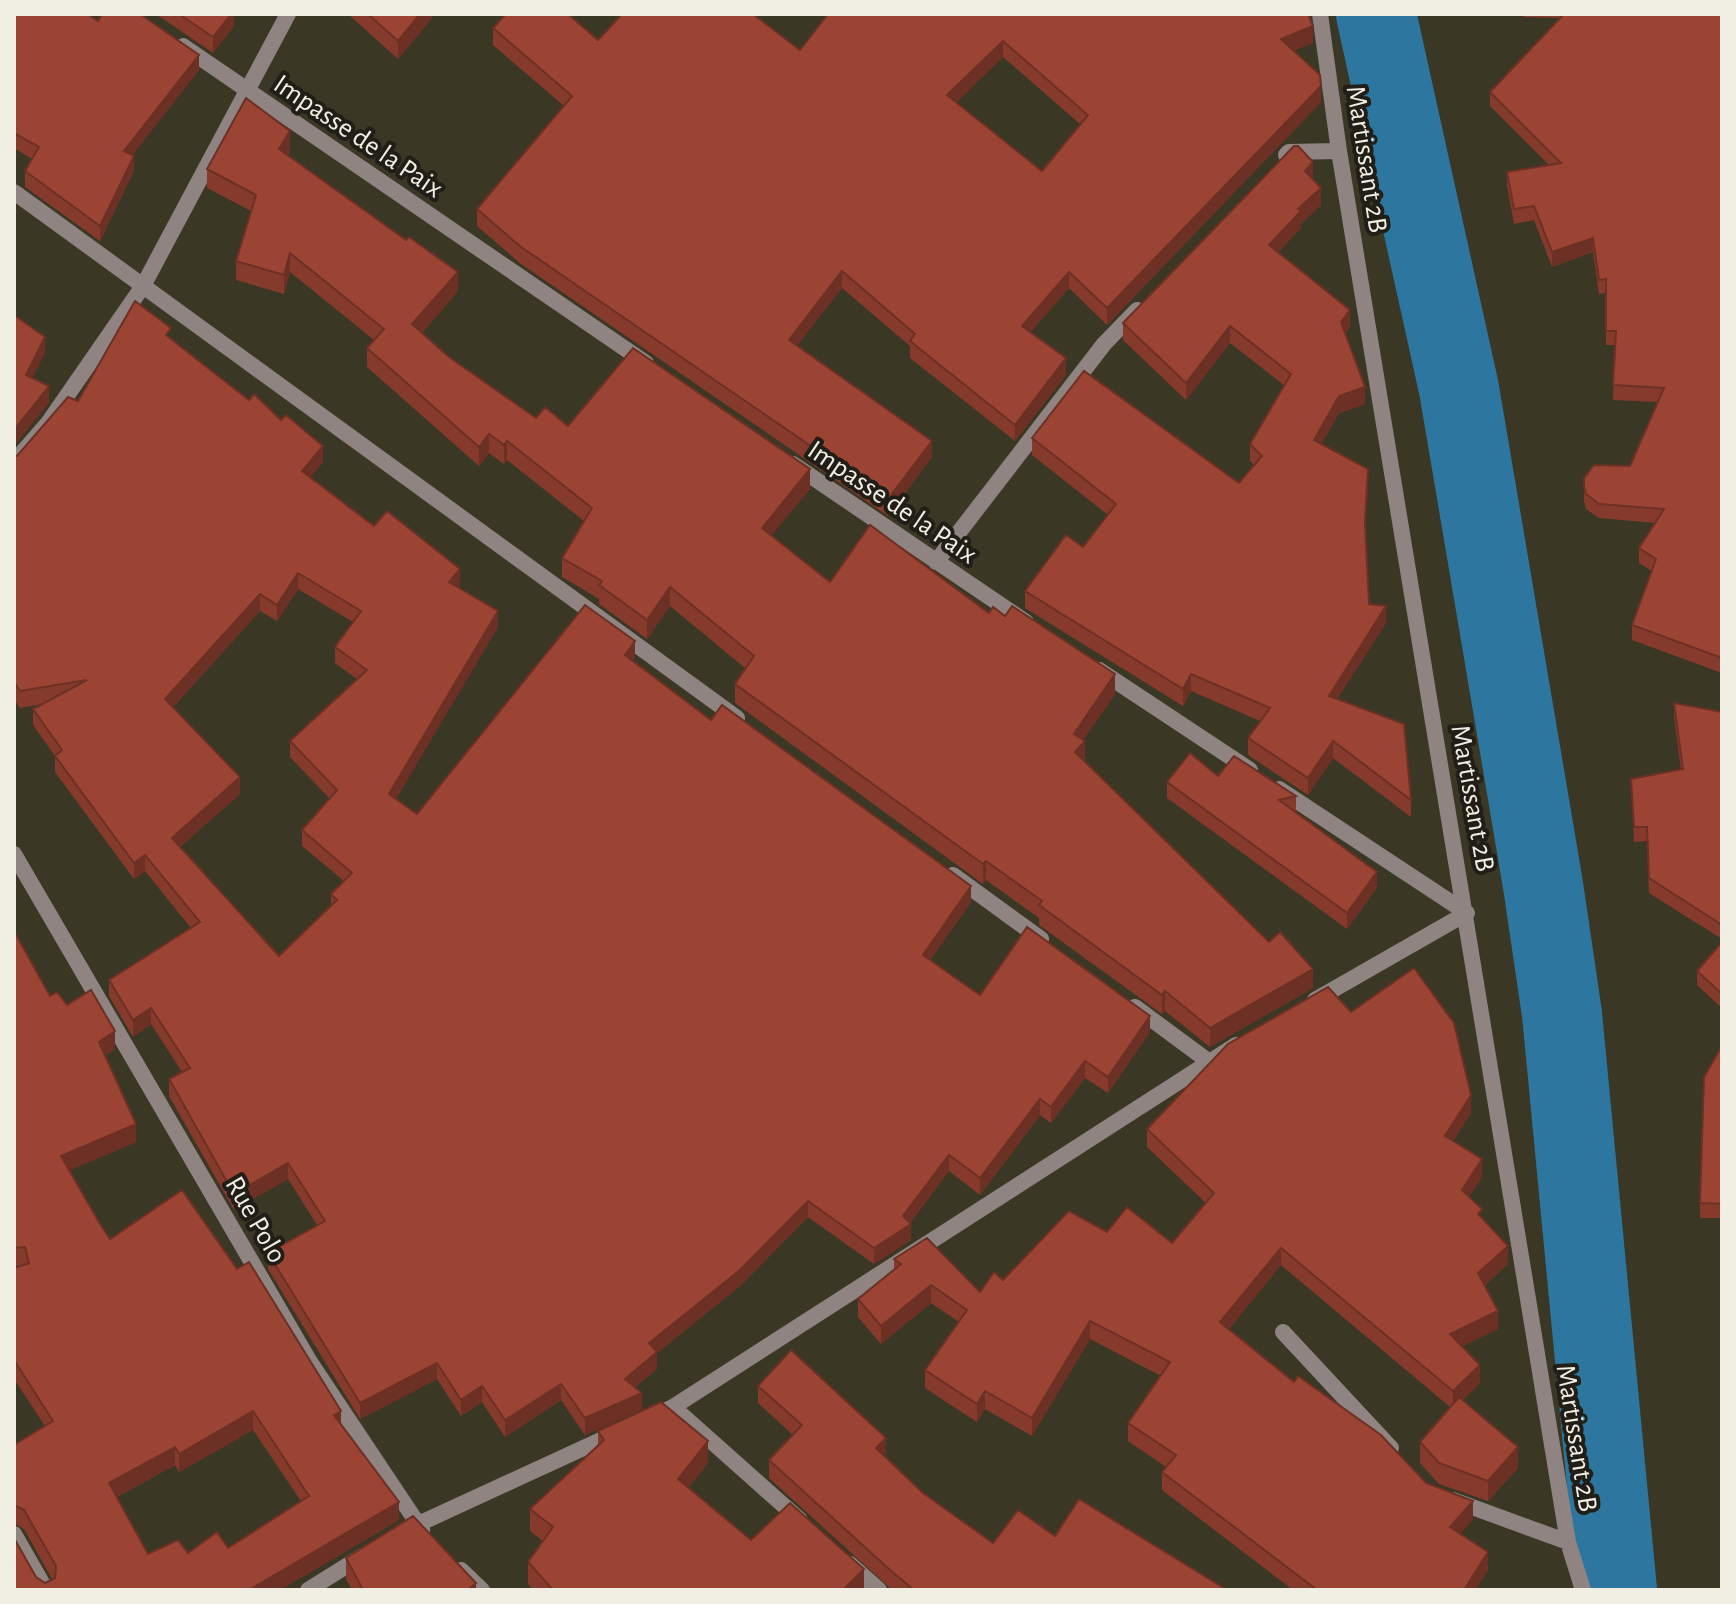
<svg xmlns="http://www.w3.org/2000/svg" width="1736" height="1604" viewBox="0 0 1736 1604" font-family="'Alegreya Sans',sans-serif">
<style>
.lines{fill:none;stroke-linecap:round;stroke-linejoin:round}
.river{stroke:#2c769f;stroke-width:80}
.street{stroke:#8f8482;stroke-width:16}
.wall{fill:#853a2c;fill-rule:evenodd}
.shaded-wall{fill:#6c3024}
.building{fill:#9b4433;stroke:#6c3024;stroke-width:2;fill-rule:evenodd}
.labels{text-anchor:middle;stroke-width:8;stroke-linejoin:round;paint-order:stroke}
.street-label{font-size:28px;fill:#f1efe4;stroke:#201e16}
</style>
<rect width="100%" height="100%" fill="#3b3725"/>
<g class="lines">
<!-- river -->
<path class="river" d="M1376 14 1459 389 1543 885 1562 1014 1617 1590"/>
<!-- street -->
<path class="street" d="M1320 14 1339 151 1568 1542 1583 1590
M183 46 646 363
M1286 155 1289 152 1339 151
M14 192 737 718
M14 462 48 423 143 286 288 14
M793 464 1026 622
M936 562 1104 344 1137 310
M1099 670 1250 770
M1279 789 1467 913 1315 1000
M14 854 310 1362 422 1530
M953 875 1041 939
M1135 1007 1208 1061
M1283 1332 1391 1448
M673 1407 800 1520
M651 1417 673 1407 1236 1045
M1453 1500 1568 1542
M401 1532 616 1433
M14 1534 46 1590
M850 1564 879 1590
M461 1570 482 1590
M308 1590 364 1555"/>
</g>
<!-- wall -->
<path class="wall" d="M14 14 98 21 199 70 132 155 134 171 100 241 25 187V171L32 159 14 148Z
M156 14H234V26L213 53Z
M348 14H432V18L398 59Z
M828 14 1313 43 1294 50 1321 102 1107 325 1069 288 1030 332 1066 375 1015 441 910 358V346L842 288 797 345 932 457 888 516 521 264 477 226V209L564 106 493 45V28L598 40 758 17 800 50ZM1003 57 1080 124 1042 171 956 102Z
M1524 14H1722V673L1632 640V625L1652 571 1639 563V548L1655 523 1599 518 1586 509 1584 501V478L1630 466 1658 402 1613 400 1615 345H1606V293L1599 294 1593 252 1552 267 1534 220 1514 224 1507 186V172L1549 165 1490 106V92L1561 18 1524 17Z
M290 150 288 155 458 291 422 333 449 357 536 418 810 489 771 535 830 582 989 613 1115 694 1083 740 1084 761 1313 988 1210 1047 1165 1011 1162 1014 1039 925V918L986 880 983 884 735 703V684L745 668 670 606 647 639 599 604V599L562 577V558L584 521 507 460 504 464 489 453 479 466 367 367V348L374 340 290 272 284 294 236 280V261L251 211 207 188V169Z
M1313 180 1321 205 1301 224V228L1278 252 1350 327 1345 334 1365 404 1339 413 1321 444 1368 486 1365 531 1369 604 1386 623 1337 699 1411 800V817L1333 758 1308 795 1248 755V738L1260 721 1191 691 1183 706 1025 608V591L1083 547 1108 515 1032 455V438L1239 483 1254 465 1250 461V444L1285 386 1230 343 1186 400 1123 340V323Z
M171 339 323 462 310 478 374 526 460 585 458 588 498 627 395 799 417 814 635 657 633 660 711 720 971 902 930 960 980 995 1150 1032 1108 1093 1085 1078 1051 1123 1040 1115 980 1195 949 1171 910 1223 911 1240 874 1264 808 1217 740 1286 657 1353V1369L635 1387 642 1409 585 1435 561 1400 505 1437 482 1402 461 1416 437 1379 360 1419 268 1269V1253L317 1225 288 1179 234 1210 169 1096V1079L182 1072 151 1024 133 1037 109 996V980L191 928 145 871 134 879 55 772V756L33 725V709L43 704 20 708 14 699V456H17L78 401ZM298 589 353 622 335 647V663L357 679 290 741V757L330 799 302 830V846L344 881 331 894V905L279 956 180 847 240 794 173 707 260 611 277 621Z
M1674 703 1722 712V939L1649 893 1647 841 1634 842 1631 779 1681 770 1674 717Z
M1218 776 1296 796V812L1377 888 1347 929 1167 798V782Z
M14 931 50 996 67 1005 115 1049 105 1056 136 1142 70 1170 100 1224 110 1239 341 1424 399 1520 280 1590H14L36 1577 45 1583 52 1579 24 1529 14 1523V1445L45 1426 14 1379V1268L22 1265 14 1266ZM253 1430 301 1501 228 1548 188 1553 148 1554 117 1497 175 1465 179 1472Z
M1722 942V1008L1697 985V971Z
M1351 1012 1471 1113 1453 1141 1482 1177 1469 1197 1508 1264 1484 1286 1498 1329 1462 1346 1480 1383 1463 1400 1518 1468 1488 1501 1439 1484 1420 1463V1442L1450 1407 1281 1265 1229 1329 1294 1382 1473 1519 1460 1534 1488 1570 1475 1590H1293L1162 1490V1472L1166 1467 1128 1441V1423L1161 1376 1090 1339 1032 1436 985 1409 977 1422 925 1388V1370L959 1322 931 1303 881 1344 858 1317V1299L894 1270V1259L980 1292 1003 1280 1107 1232 1172 1243 1206 1203 1147 1147V1129Z
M1722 1046V1218H1700V1203Z
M758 1386 886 1456 923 1493 993 1543 1055 1536 1227 1590H892L769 1478V1460L793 1435 758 1403Z
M598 1431 708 1463 688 1488 751 1540 864 1590H533L528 1584V1562L543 1541 530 1531V1509L598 1445Z
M346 1558 476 1590H352L346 1579Z"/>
<!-- shaded-wall -->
<path class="shaded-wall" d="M231 14H234V26L213 53V37Z
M420 14H432V18L398 59V41Z
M1313 26V43L1281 55V39Z
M1003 41V57L947 112V95Z
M199 55V70L124 166V151Z
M1321 86V102L1107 325V308Z
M290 131V150L279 168V149Z
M134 156V171L100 241V226Z
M1313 162V179L1305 171Z
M1321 188V205L1301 224V228L1269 262V245L1298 209Z
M1593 238V252L1552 267V252Z
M290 253V272L284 294V275Z
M842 271V288L789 356V340Z
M458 272V291L412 344V324Z
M1069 272V288L1022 342V326Z
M1350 310V327L1341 339V322Z
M1230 326V343L1186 400V383Z
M45 337V353L26 391V375Z
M1066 358V375L1015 441V425Z
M49 386V403L14 446V430Z
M1365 387V404L1339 413 1314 457V440L1339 396Z
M489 434V453L479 466V447Z
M507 441V460L504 464V445Z
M932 441V457L888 516V499Z
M323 446V462L302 488V471Z
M810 469V489L762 547V528Z
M460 569V585L449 599V582Z
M298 573V589L277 621V605Z
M670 587V606L647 639V620Z
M260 594V611L165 715V699Z
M1386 606V623L1329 712V696Z
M498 611V627L389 811V794Z
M635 641V657L625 671V655Z
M1115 674V694L1074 753V734Z
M1191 674V691L1183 706V689Z
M1085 741V760L1075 771V752Z
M1333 741V758L1308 795V778Z
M240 777V794L172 854V838Z
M145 855V871L134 879V863Z
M986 861V880L983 884V864Z
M1377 872V888L1347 929V913Z
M971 886V902L923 971V955Z
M1313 969V988L1210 1047V1028Z
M1165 991V1011L1162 1014V995Z
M151 1008V1024L133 1037V1020Z
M1150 1016V1032L1108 1093V1077Z
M115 1031V1049L99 1060V1042Z
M1085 1061V1078L1051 1123V1107Z
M1471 1095V1113L1445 1153V1136Z
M1040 1099V1115L980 1195V1178Z
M136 1124V1142L61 1174V1156Z
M949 1155V1171L907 1226 911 1224V1240L874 1264V1248L903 1216Z
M1482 1159V1177L1462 1208V1190Z
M288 1163V1179L234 1210V1194Z
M808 1201V1217L740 1286 657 1353V1369L625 1395V1379L649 1343Z
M1508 1246V1264L1478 1291V1273Z
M1281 1248V1265L1220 1340V1322Z
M931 1285V1303L881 1344V1326Z
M1498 1311V1329L1450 1352V1334Z
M1090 1321V1339L1032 1436V1418Z
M437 1363V1379L360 1419V1403Z
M1480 1365V1383L1453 1409V1391Z
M561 1384V1400L505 1437V1420Z
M482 1386V1402L461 1416V1400Z
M985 1391V1409L977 1422V1404Z
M642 1393V1409L585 1435V1418Z
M253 1411V1430L179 1472V1454Z
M341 1411V1429L334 1415Z
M886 1438V1456L876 1466V1448Z
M708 1441V1463L678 1501V1479Z
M175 1447V1465L109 1501V1483Z
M1518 1447V1468L1488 1501V1481Z
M1473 1501V1519L1450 1545V1527Z
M399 1502V1520L280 1590H249Z
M1488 1552V1570L1475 1590H1464Z
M864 1569V1590H843Z
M476 1583V1590H468Z"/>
<!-- building -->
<path class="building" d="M14 14H87L98 21 102 14H140L199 55 124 151 134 156 100 226 25 171 39 147 14 133Z
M179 14H231L213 37Z
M368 14H420L398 41Z
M506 14H568L598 40 622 14H753L800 50 828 14H1308L1313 26 1281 39 1320 75 1321 86 1107 308 1069 272 1022 326 1066 358 1015 425 910 341 915 334 842 271 789 340 932 441 888 499 521 247 477 209 572 96 493 28ZM1003 41 1088 115 1042 171 947 95Z
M1564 14H1722V658L1632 625 1656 559 1639 548 1664 509 1599 504 1586 494 1584 486V478L1594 465 1630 466 1664 388 1613 385 1616 331H1606V279L1599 280 1593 238 1552 252 1534 206 1514 209 1507 172 1561 163 1490 92Z
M246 98 290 131 279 149 406 240 409 237 458 272 412 324 449 357 536 418 545 407 568 426 633 348 810 469 762 528 830 582 870 525 989 613 993 607 1005 616 1012 606 1115 674 1074 734 1085 741 1075 752 1269 942 1280 932 1313 969 1210 1028 1165 991 1162 995 1039 905 1042 901 986 861 983 864 735 684 754 656 670 587 647 620 599 585 602 581 562 558 592 508 507 441 504 445 489 434 479 447 367 348 384 329 290 253 284 275 236 261 256 195 207 169Z
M1294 146H1298L1313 162 1305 171 1321 188 1298 209 1301 211 1269 245 1350 310 1341 322 1365 387 1339 396 1314 440 1368 469 1365 522 1369 604 1386 606 1329 696 1404 724 1411 800 1333 741 1308 778 1248 738 1270 708 1191 674 1183 689 1025 591 1066 535 1083 547 1116 504 1032 438 1084 371 1239 483 1262 456 1250 444 1291 374 1230 326 1186 383 1123 323Z
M135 301 171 328 166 335 249 400 254 394 281 420 286 415 323 446 302 471 374 526 387 511 460 569 449 582 498 611 389 794 417 814 585 605 635 641 625 655 711 720 722 705 971 886 923 955 980 995 1027 927 1150 1016 1108 1077 1085 1061 1051 1107 1040 1099 980 1178 949 1155 903 1216 911 1224 874 1248 808 1201 740 1270 649 1343 657 1352 625 1379 642 1393 585 1418 561 1384 505 1420 482 1386 461 1400 437 1363 360 1403 268 1253 325 1221 288 1163 234 1194 169 1079 190 1068 151 1008 133 1020 109 980 200 922 145 855 134 863 55 756 62 750 33 709 87 680 20 691 14 682V456H17L68 397 78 401ZM298 573 361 611 335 647 367 670 290 741 337 790 302 830 352 873 331 894 337 900 279 956 172 838 240 777 165 699 260 594 277 605Z
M14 315 45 337 26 375 49 386 14 430Z
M1674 703 1722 712V925L1649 878 1647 827H1634L1631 779 1683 769Z
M1190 753 1218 776 1234 756 1296 796 1279 800 1377 872 1347 913 1167 782Z
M14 931 50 996 57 992 67 1005 91 990 115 1031 99 1042 136 1124 61 1156 100 1224 110 1239 182 1190 237 1269 249 1262 341 1411 334 1415 399 1502 249 1590H14V1538L36 1577 45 1583 55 1578 56 1566 24 1510 14 1505V1445L53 1421 14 1360V1268L29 1263 25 1247 14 1248ZM253 1411 309 1496 228 1548 217 1532 188 1553 178 1540 148 1554 109 1483 175 1447 179 1454Z
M1722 942V994L1697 971Z
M1414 968 1454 1023 1471 1095 1445 1136 1482 1159 1462 1190 1482 1209 1478 1214 1508 1246 1478 1273 1498 1311 1450 1334 1480 1365 1453 1391 1281 1248 1220 1322 1294 1382 1298 1376 1381 1435 1426 1483 1473 1501 1450 1527 1488 1552 1464 1590H1317L1162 1472 1176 1455 1128 1423 1170 1362 1090 1321 1032 1418 985 1391 977 1404 925 1370 967 1310 931 1285 881 1326 858 1299 901 1264 894 1259 927 1238 980 1292 994 1272 1003 1280 1069 1211 1107 1232 1127 1207 1172 1243 1214 1193 1147 1129 1228 1044 1328 987 1351 1012Z
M1722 1046V1204L1700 1203 1704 1077Z
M791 1350 886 1438 876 1448 923 1493 993 1543 1018 1510 1055 1536 1079 1499 1227 1590H914L890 1570 769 1460 802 1425 758 1386Z
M1459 1397 1518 1447 1488 1481 1439 1463 1420 1442Z
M661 1402 708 1441 678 1479 751 1540 790 1503 864 1569 843 1590H553L528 1562 553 1527 530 1509 604 1440 598 1431Z
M413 1516 476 1583 468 1590H363L346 1558Z"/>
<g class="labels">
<!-- street labels -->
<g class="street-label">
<text transform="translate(359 135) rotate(34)" y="10">Impasse de la Paix</text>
<text transform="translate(1368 159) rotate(81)" y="10">Martissant 2B</text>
<text transform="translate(893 501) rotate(34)" y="10">Impasse de la Paix</text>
<text transform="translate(1474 798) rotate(80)" y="10">Martissant 2B</text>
<text transform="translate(257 1219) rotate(60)" y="10">Rue Polo</text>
<text transform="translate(1578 1438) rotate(81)" y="10">Martissant 2B</text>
</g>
</g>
<!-- border -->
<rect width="1736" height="1604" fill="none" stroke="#f1efe4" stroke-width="32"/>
</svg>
